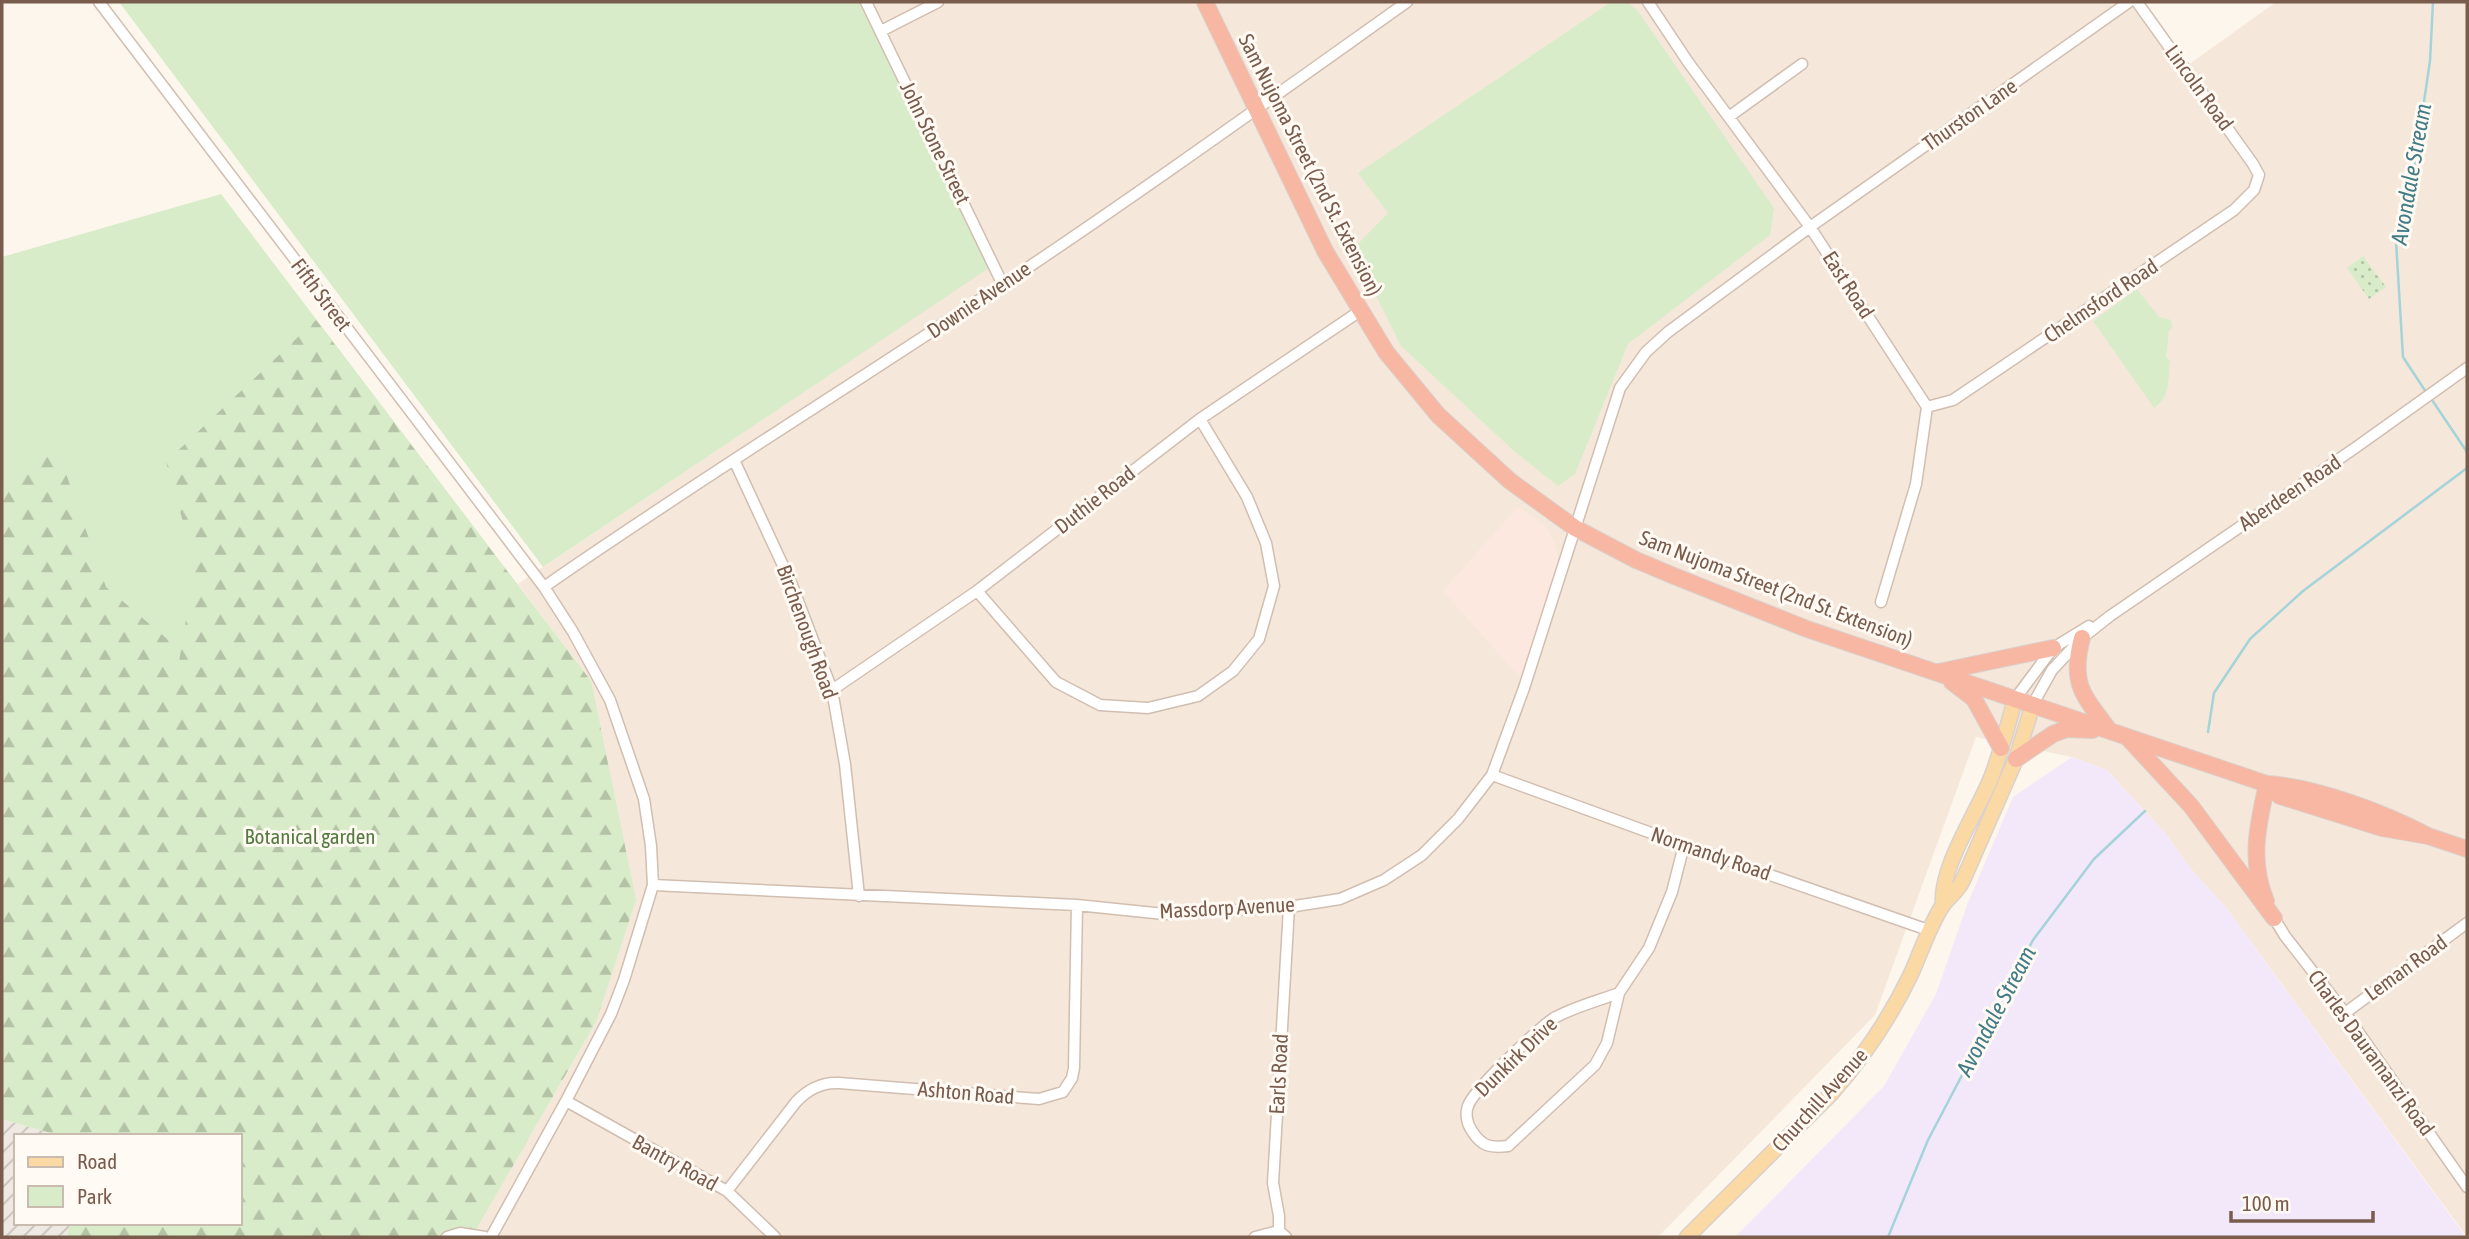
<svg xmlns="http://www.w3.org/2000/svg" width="2469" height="1239" viewBox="0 0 2469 1239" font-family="'Asap Condensed',sans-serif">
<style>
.residential{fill:#f5e8da}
.commercial{fill:#fde8e0}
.industrial{fill:url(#industrial-furrows)}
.education{fill:#f3e8fa}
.green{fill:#d8ecc9}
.forest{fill:url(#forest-firs)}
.park{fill:url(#park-dots)}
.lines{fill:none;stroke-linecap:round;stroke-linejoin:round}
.stream{stroke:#a5d3da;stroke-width:2.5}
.minor-casing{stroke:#d1beb0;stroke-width:13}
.major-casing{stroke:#dad1cd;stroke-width:17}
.highway-casing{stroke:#dad1cd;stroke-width:18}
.minor{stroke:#fff;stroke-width:10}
.major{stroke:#fbd9a5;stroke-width:14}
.highway{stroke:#f7b7a3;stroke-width:16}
.labels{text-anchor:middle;stroke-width:6;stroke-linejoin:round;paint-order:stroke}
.street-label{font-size:21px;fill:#7a5c4d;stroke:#fffaf3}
.park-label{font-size:21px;fill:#537a41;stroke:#fffaf3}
.water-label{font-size:23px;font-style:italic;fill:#437c86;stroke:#fffaf3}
</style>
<defs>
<pattern id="industrial-furrows" width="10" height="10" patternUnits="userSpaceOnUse" patternTransform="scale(1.75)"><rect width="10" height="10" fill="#efe9e4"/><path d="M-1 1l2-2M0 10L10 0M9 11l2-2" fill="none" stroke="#c7c0bb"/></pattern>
<pattern id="forest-firs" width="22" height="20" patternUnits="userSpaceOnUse" patternTransform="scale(1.75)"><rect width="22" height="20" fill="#d8ecc9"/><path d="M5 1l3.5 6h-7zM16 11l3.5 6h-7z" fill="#b4c2a5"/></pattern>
<pattern id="park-dots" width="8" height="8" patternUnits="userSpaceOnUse" patternTransform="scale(1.75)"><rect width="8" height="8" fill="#d8ecc9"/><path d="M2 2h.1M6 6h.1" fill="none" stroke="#b4c2a5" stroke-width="1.8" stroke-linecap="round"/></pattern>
</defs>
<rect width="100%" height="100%" fill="#fdf6ec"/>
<!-- residential -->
<path class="residential" d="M859 2H2141L2188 65 2276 2H2467V1237L2227 909 2191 869 2165 833 2107 770 2072 757 1976 737 1875 1015 1658 1237H472L596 1022 591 681 518 584 991 266Z"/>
<!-- commercial -->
<path class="commercial" d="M1518 507 1544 525 1549 531 1556 548 1559 565 1520 677 1443 591Z"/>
<!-- industrial -->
<path class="industrial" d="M2 1119 61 1136H16V1223H70L67 1237H2Z"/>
<!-- education -->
<path class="education" d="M2072 757 2107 770 2165 833 2191 869 2227 909 2466 1237H1735L1884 1086 1936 994 1967 905 2013 797Z"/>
<!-- green -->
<path class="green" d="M119 2H859L992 266 543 567Z
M1611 2H1627L1637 10 1774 208 1770 235 1628 344 1575 474 1558 486 1514 451 1401 346 1353 249 1388 213 1358 173Z
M221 194 591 681 636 900 471 1237H67L70 1223H240V1136H61L2 1119V257Z
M2137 289 2159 317 2171 320 2172 328 2169 331 2166 358 2170 360C2168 378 2171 397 2154 408L2093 321Z"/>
<!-- forest -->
<path class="forest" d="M316 320 591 681 636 900 596 1022 472 1237H67L70 1223H240V1136H61L2 1119V475L58 451 106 587 173 644 178 668 195 564 166 462Z"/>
<!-- park -->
<path class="park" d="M2363 256 2386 287 2369 299 2347 268Z"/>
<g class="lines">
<!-- stream -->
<path class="stream" d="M2426 392 2403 357 2396 241 2408 210 2430 61 2433 2
M2430 397 2467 452
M2208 732 2214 693 2250 639 2303 591 2467 468
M1888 1237 1928 1140 2033 940 2094 859 2145 811"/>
<defs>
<path id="minor" d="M99 2 544 587 573 632 610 700 644 799 651 846 653 885 624 980 611 1014 566 1101 491 1237
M866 2 1003 285
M1648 2 1688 62 1810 227 1927 407 1916 484 1881 602
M881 31 938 2
M1730 116 1802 64
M1927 407 1953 400 2234 210 2254 190 2259 175 2253 164 2137 2
M734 460 792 585 832 690 845 764 859 896
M544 587C693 483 848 388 999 287 1137 195 1272 98 1407 2
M977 591 1056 682 1100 705 1148 708 1198 696 1233 671 1259 639 1274 586 1266 543 1247 497 1200 419
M832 690 977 591 1200 419 1360 311
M2015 699 2053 648 2089 626
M2033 704 2052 670 2082 638 2110 616 2355 448 2467 368
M1492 775 1684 845 1931 931
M653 885 1077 905 1164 914 1289 907 1340 899 1384 880 1422 855 1458 819 1492 775 1524 688 1620 388 1646 352 1668 332 1810 227 2129 2
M2274 918 2285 936 2345 1013 2467 1187
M1619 993C1597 1001 1574 1007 1554 1018 1539 1028 1473 1090 1468 1106 1465 1114 1467 1124 1472 1131 1482 1147 1491 1148 1508 1146L1595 1065 1607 1043 1619 993 1649 948 1672 892 1684 845
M2345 1013 2467 923
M566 1101 727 1191 775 1237
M727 1191 796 1102C808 1089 821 1082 839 1083L1039 1099 1063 1092 1072 1078 1074 1068 1077 905
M447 1237 460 1233 485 1237
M1255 1237 1279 1231
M1286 1237 1279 1231V1216L1273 1183 1289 907"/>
<path id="major" d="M1943 904C1940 867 1977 813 1991 778 2001 752 2008 725 2015 699
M1687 1237 1830 1095C1863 1058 1890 1018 1911 974 1920 954 1931 922 1943 905 1950 896 1958 891 1963 880L2016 759 2033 704"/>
<path id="highway" d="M1205 2 1325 251 1386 352 1438 415 1510 481 1575 528 1636 560 1674 576 1807 629 2267 784C2316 787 2385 813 2428 836
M2082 638C2070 684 2083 695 2109 730
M1939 672 2053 648
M1952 682 1974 699 2001 748
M2128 738 2191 806 2274 918
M2016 759 2053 734 2066 729 2093 730
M2267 784 2280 796 2382 828 2428 836 2467 849
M2266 901C2249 861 2258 824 2267 784"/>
</defs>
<!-- minor casing -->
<use href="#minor" class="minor-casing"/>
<!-- major casing -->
<use href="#major" class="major-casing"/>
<!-- highway casing -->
<use href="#highway" class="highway-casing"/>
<!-- minor -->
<use href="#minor" class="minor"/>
<!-- major -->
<use href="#major" class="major"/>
<!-- highway -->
<use href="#highway" class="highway"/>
</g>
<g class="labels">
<!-- street labels -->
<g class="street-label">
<text transform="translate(2199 88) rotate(54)" y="7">Lincoln Road</text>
<text transform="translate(1970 115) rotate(-35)" y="7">Thurston Lane</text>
<text transform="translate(935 143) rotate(64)" y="7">John Stone Street</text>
<text transform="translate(1310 165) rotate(63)" y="7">Sam Nujoma Street (2nd St. Extension)</text>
<text transform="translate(1848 285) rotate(57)" y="7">East Road</text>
<text transform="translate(321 295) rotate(53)" y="7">Fifth Street</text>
<text transform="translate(979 300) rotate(-34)" y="7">Downie Avenue</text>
<text transform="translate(2101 301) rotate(-34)" y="7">Chelmsford Road</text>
<text transform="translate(2290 493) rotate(-34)" y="7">Aberdeen Road</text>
<text transform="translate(1095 500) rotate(-38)" y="7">Duthie Road</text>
<text transform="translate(1776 589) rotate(21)" y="7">Sam Nujoma Street (2nd St. Extension)</text>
<text transform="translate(807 632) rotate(70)" y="7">Birchenough Road</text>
<text transform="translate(1711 854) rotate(19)" y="7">Normandy Road</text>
<text transform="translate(1227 908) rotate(-3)" y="7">Massdorp Avenue</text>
<text transform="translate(2406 968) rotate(-36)" y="7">Leman Road</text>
<text transform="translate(2371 1053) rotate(54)" y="7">Charles Dauramanzi Road</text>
<text transform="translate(1516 1057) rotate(-44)" y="7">Dunkirk Drive</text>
<text transform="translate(1279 1074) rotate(-87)" y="7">Earls Road</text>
<text transform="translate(966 1093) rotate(5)" y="7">Ashton Road</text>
<text transform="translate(1820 1100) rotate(-48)" y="7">Churchill Avenue</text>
<text transform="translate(675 1163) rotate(29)" y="7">Bantry Road</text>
</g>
<!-- park labels -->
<g class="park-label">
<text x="310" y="844">Botanical garden</text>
</g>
<!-- water labels -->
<g class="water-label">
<text transform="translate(2411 174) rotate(-80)" y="8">Avondale Stream</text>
<text transform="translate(1996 1011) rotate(-62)" y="8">Avondale Stream</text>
</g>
</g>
<!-- border -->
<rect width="2469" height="1239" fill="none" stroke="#7a5c4d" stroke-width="7"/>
<!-- legend -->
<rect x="14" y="1134" width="228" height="91" fill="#fffaf3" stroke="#cabbb1" stroke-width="2"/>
<rect x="28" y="1157" width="35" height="10" fill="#fbd9a5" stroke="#cabbb1" stroke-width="2"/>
<text x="77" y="1169" font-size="21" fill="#7a5c4d">Road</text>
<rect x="28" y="1186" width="35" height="21" fill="#d8ecc9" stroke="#cabbb1" stroke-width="2"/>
<text x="77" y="1204" font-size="21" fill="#7a5c4d">Park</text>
<!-- scale -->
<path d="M2231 1211v10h142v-10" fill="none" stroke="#7a5c4d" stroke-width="3.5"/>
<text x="2242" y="1211" font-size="21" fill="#7a5c4d" stroke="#fffaf3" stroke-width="5" paint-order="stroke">100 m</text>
</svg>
